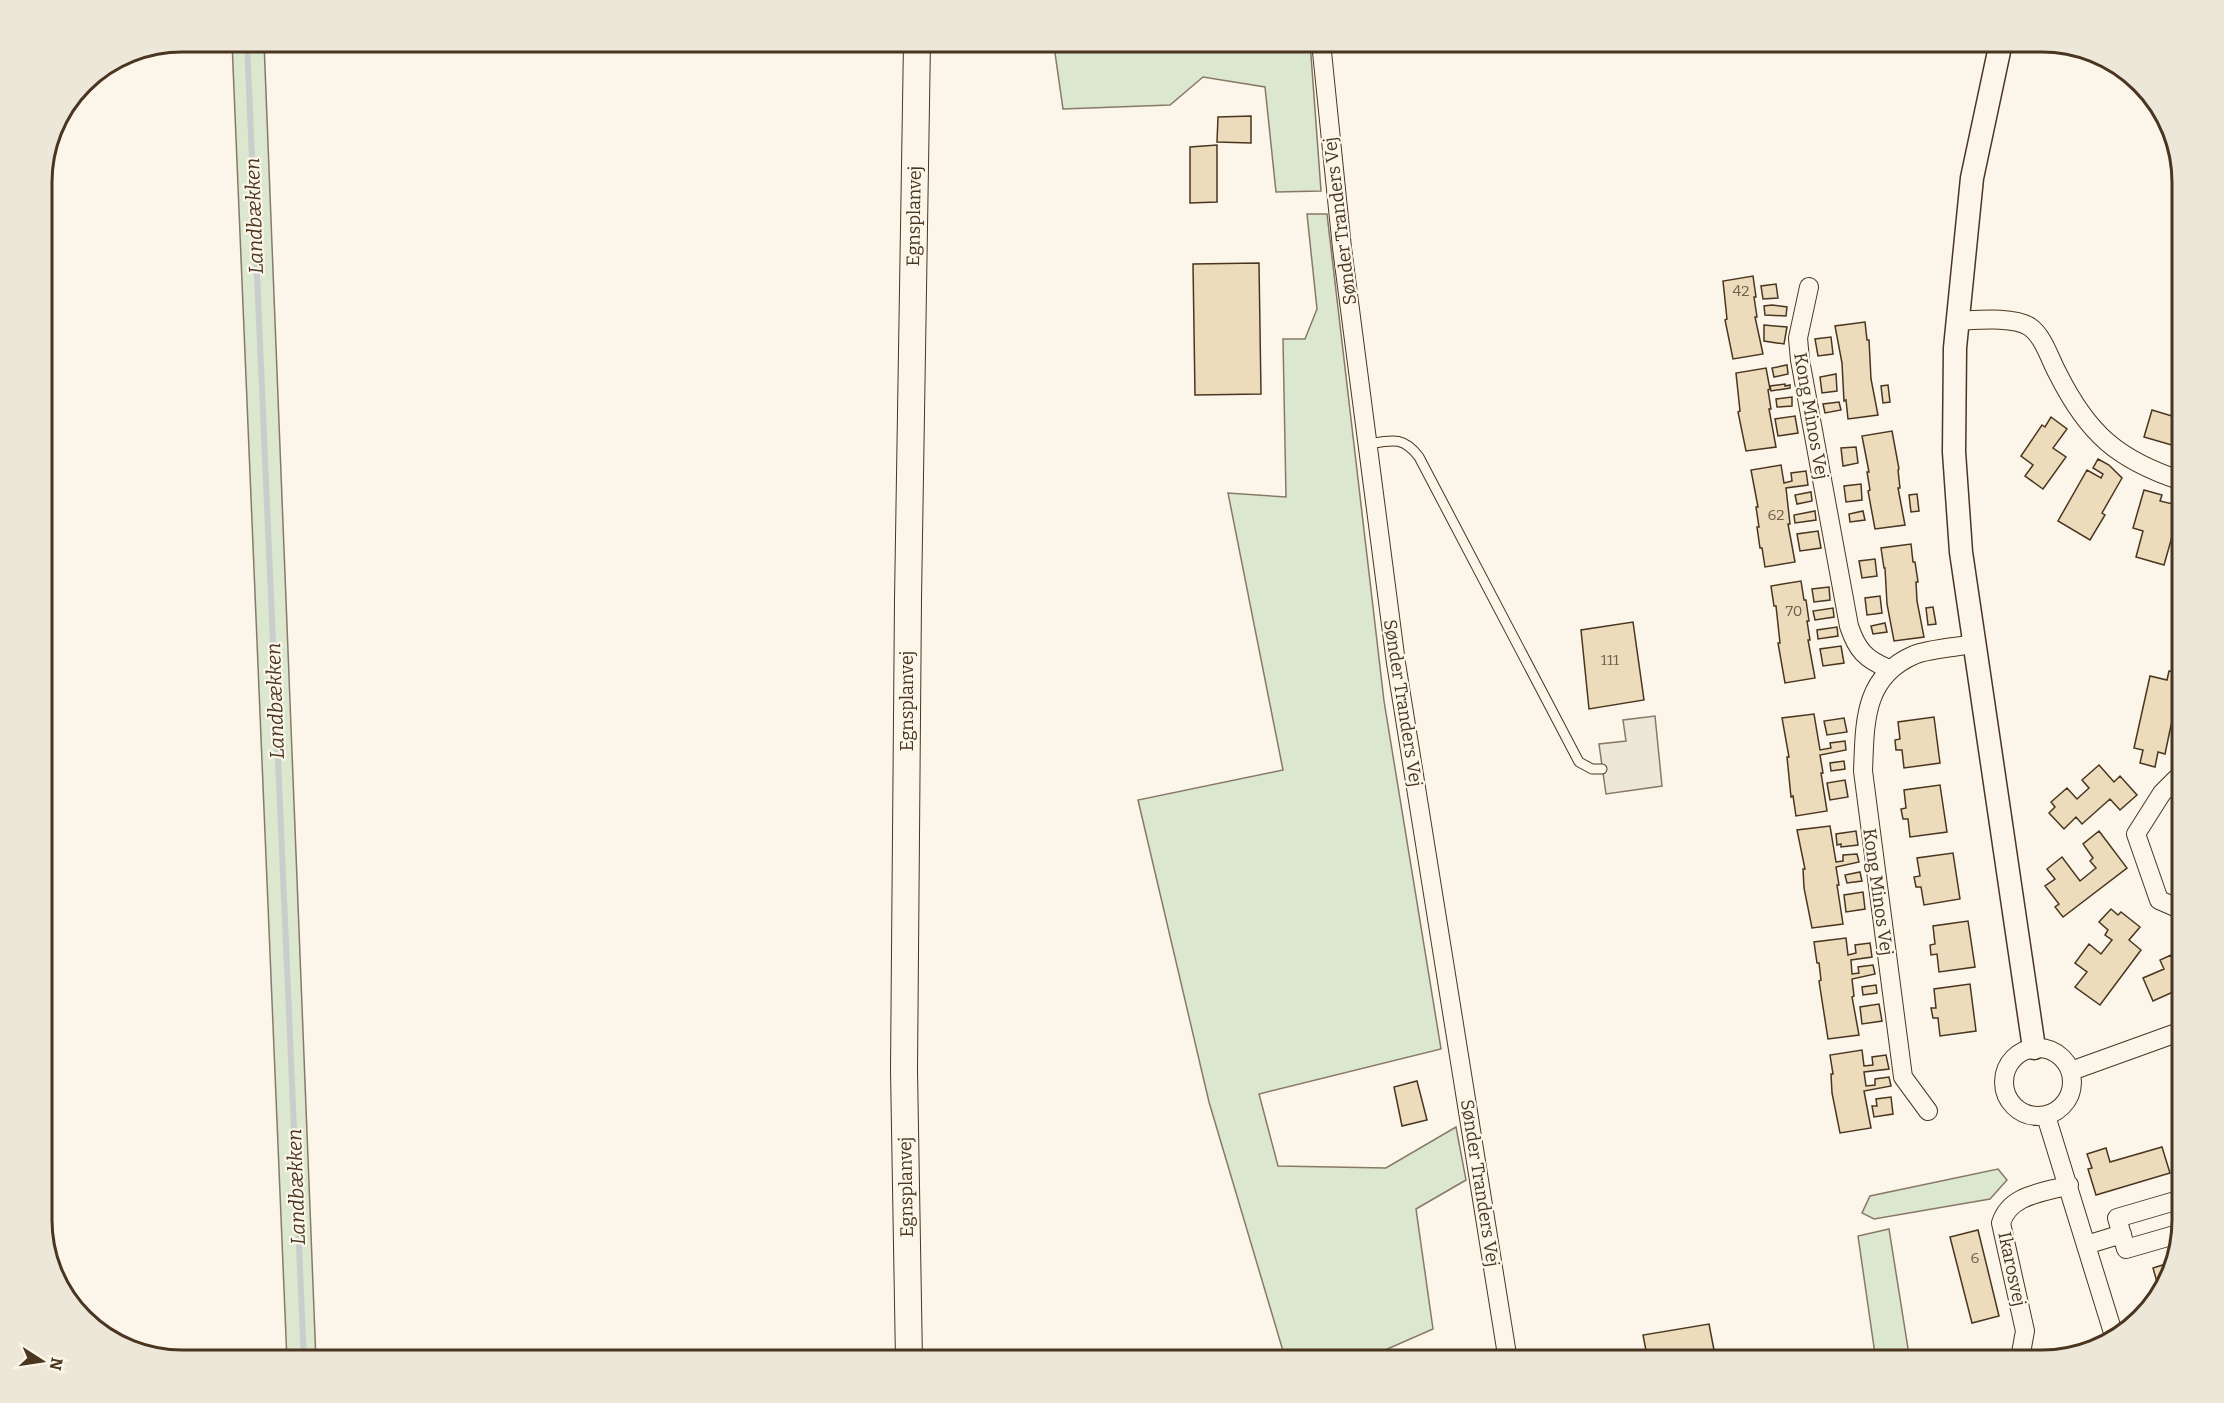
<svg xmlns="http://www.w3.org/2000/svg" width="2224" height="1403" viewBox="0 0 2224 1403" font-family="Bitter,serif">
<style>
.green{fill:#dce7d0;stroke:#887966;stroke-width:1.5}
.parking{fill:#ede7d9;stroke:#887966;stroke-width:1.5}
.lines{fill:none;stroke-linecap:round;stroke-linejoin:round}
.stream{stroke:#c9cecd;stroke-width:6}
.building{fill:#ecdcbc;stroke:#4a3520;stroke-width:1.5}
.service-casing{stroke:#4a3520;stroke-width:11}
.minor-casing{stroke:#4a3520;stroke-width:20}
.tertiary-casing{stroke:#4a3520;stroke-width:25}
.secondary-casing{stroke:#4a3520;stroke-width:28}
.service{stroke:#fbf6e9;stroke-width:9}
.minor{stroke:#fbf6e9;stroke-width:18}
.tertiary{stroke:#fbf6e9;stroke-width:22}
.secondary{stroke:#fbf6e9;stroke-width:26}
.labels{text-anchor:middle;stroke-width:4.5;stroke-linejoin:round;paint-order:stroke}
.number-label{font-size:15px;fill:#725f47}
.street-label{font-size:18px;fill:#4a3520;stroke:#fbf6e9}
.water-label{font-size:20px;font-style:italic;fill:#4a3520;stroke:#fbf6e9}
.rim{fill:none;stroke:#4a3520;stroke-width:3}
</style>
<rect width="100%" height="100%" fill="#fbf6e9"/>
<!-- green -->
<path class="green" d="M232 42H264L316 1361H287Z
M1046 42H1310L1321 191 1276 192 1265 87 1203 77 1170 105 1063 109 1054 46Z
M1307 214H1327L1384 701 1441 1049 1259 1094 1278 1166 1386 1168 1456 1127 1466 1180 1416 1209 1433 1329 1360 1361H1286L1209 1102 1138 800 1283 770 1228 493 1286 497 1283 339H1305L1317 309Z
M1998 1169 2007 1180 1990 1199 1874 1219 1862 1213 1870 1196Z
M1889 1229 1910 1361H1876L1858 1236Z"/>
<!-- parking -->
<path class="parking" d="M1655 716 1662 786 1606 794 1599 744 1626 741 1623 720Z"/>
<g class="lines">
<!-- stream -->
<path class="stream" d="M247 42 304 1361"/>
</g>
<!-- building -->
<path class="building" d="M1251 116V143L1217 142 1218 117Z
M1217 145V202L1190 203V147Z
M1259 263 1261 394 1195 395 1193 264Z
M1753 276 1756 297H1754L1757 317H1755L1763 354 1733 359 1725 320 1727 319 1723 281Z
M1776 284 1778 298 1763 299 1761 286Z
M1772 305 1787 307 1786 316 1765 315 1764 306Z
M1865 322 1867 340H1869L1871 379 1878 415 1848 419 1846 400 1844 401 1842 363 1835 326Z
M1764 325 1787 327 1784 344 1764 341Z
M1831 337 1833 354 1818 356 1815 339Z
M1787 365 1788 374 1774 377 1772 368Z
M1766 368 1770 389 1768 390 1771 409H1769L1776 447 1746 451 1738 412 1740 411 1736 373Z
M1836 374 1837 391 1822 393 1820 377Z
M1785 384V386L1790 385V388L1771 391 1770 386Z
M1888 385 1890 402 1883 403 1881 386Z
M1792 397V406L1777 407 1776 399Z
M1839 402 1841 410 1825 413 1823 404Z
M2152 410 2182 419V448L2144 437Z
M1795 416 1798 433 1778 436 1775 419Z
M2051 417 2067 429 2053 448 2066 457 2043 489 2025 476 2033 465 2021 456 2042 425 2045 427Z
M1892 431 1899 469 1898 470 1900 488H1898L1905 525 1875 529 1868 491 1870 490 1867 472H1869L1862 436Z
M1856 447 1858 463 1843 466 1841 448Z
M2098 459 2109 465 2122 478 2102 513 2105 515 2090 540 2058 521 2087 470 2101 478 2103 474 2093 468Z
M1781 465 1784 483 1792 481 1791 473 1806 471 1808 485 1786 488 1790 524H1788L1795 562 1765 567 1762 548H1760L1757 527H1759L1756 507H1758L1751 470Z
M1861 484 1862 500 1846 502 1844 486Z
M2144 490 2162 495 2160 501 2177 505 2173 518 2177 519 2164 565 2136 557 2143 531 2133 528Z
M1811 492 1812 501 1797 504 1795 495Z
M1917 494 1919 511 1911 512 1909 495Z
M1815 511 1816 520 1795 523 1794 515Z
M1863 511 1865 520 1850 522 1849 514Z
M1818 531 1821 548 1800 551 1797 534Z
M1911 544 1913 562H1915L1918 582H1916L1917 601 1924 637 1894 641 1887 604 1885 568H1884L1881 548Z
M1875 559 1877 576 1862 578 1859 561Z
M1801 581 1804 600H1806L1809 621H1807L1810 640H1808L1815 678 1785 683 1778 643H1780L1776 606H1774L1771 586Z
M1829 587 1830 600 1814 602 1812 589Z
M1880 596 1882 613 1867 615 1865 598Z
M1933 607 1936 624 1928 625 1926 608Z
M1833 608 1834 617 1815 620 1813 611Z
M1633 622 1644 700 1589 709 1581 630Z
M1885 623 1887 632 1873 634 1871 626Z
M1837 627 1838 636 1818 639 1817 630Z
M1841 646 1844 663 1823 666 1820 649Z
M2169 671 2182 673 2165 754 2158 752 2155 767 2140 763 2143 750 2134 748 2150 676 2167 680Z
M1814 714 1820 750 1831 748 1830 743 1845 741 1846 750 1820 755 1823 773H1821L1827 811 1796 816 1793 796 1791 797 1787 757H1789L1782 718Z
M1934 717 1940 763 1904 768 1902 750H1896L1895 740 1900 739 1898 722Z
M1844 718 1847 732 1827 735 1824 721Z
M1844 761 1845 769 1831 771 1830 763Z
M2099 765 2114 782 2120 776 2137 795 2120 810 2110 799 2082 824 2076 817 2064 829 2049 813 2055 807 2051 802 2067 788 2077 799 2089 788 2082 780Z
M1845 780 1848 797 1830 800 1827 783Z
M1940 785 1947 832 1910 837 1908 819H1903L1901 809 1906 808 1904 790Z
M1830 826 1836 862 1843 861V855L1857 854 1859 862 1836 867 1839 885H1837L1843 924 1812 928 1804 888 1803 869H1805L1797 830Z
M1856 831 1858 845 1841 847V844L1837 845 1836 834Z
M2099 831 2127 868 2063 917 2055 907 2059 904 2045 886 2055 879 2047 869 2062 857 2080 881 2096 868 2090 861 2093 858 2083 844Z
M1953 853 1960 899 1924 905 1921 887H1916L1914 877 1920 876 1917 858Z
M1860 872 1862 881 1847 883 1845 875Z
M1863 892 1865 909 1846 912 1844 895Z
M2111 909 2118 915 2121 912 2140 927 2129 940 2141 950 2100 1005 2075 987 2087 972 2075 963 2089 944 2101 954 2112 940 2105 935 2108 930 2099 922Z
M1968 921 1975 967 1939 972 1937 954 1931 955 1930 945 1935 944 1933 926Z
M1846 938 1848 955 1856 953 1855 945 1870 943 1872 957 1851 960 1852 974 1859 973 1858 967 1873 965 1875 974 1852 979 1854 996 1852 997 1859 1035 1828 1039 1819 981 1821 980 1819 963H1817L1814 942Z
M2171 955 2176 964 2182 962V988L2153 1001 2143 978 2164 969 2160 960Z
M1970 984 1976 1031 1940 1036 1938 1018H1933L1931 1008H1936L1934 989Z
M1876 985 1877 993 1863 995 1862 987Z
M1879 1004 1882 1021 1862 1024 1860 1007Z
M1862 1050 1864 1066 1873 1065 1872 1057 1886 1055 1889 1069 1864 1072 1866 1086 1875 1085V1079L1889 1077 1891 1086 1864 1091 1871 1128 1840 1133 1832 1093 1831 1074H1833L1830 1055Z
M1417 1081 1427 1120 1402 1126 1394 1087Z
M1891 1097 1893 1114 1874 1117 1872 1106H1877L1876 1099Z
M2162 1147 2170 1173 2096 1195 2088 1169 2092 1168 2087 1154 2106 1148 2110 1162Z
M1978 1230 1999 1316 1972 1323 1950 1237Z
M2169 1263 2160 1293 2153 1268Z
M1709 1324 1714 1350 1648 1361 1643 1335Z"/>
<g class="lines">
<defs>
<path id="service" d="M1368 444C1392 440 1403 436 1419 457L1579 762 1592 769H1602"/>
<path id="minor" d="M1321 42 1342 248 1396 663 1508 1361
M1809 287 1798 338 1800 360 1849 626C1857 650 1865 659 1889 669
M1958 321C1977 320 2014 316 2030 327 2044 337 2050 360 2058 374 2088 434 2118 460 2182 481
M2182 778H2177L2162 793 2136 834 2159 900 2182 910
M2004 1082a34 34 0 1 1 68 0a34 34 0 1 1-68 0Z
M2071 1071 2182 1031
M1928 1111 1903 1077 1863 771C1865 723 1863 677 1914 655 1927 649 1957 647 1974 644
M2046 1116 2115 1339
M2178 1234 2126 1249 2117 1218 2182 1199
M2086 1245 2122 1234
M2022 1361 2021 1353 2025 1331 2001 1223C2010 1194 2043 1193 2069 1185"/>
<path id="tertiary" d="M2001 42 1972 178 1955 348 1954 452 1961 552 2034 1048"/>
<path id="secondary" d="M909 1361 904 1070 908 599 917 42"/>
</defs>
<!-- service casing -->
<use href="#service" class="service-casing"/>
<!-- minor casing -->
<use href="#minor" class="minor-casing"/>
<!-- tertiary casing -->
<use href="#tertiary" class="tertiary-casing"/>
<!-- secondary casing -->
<use href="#secondary" class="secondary-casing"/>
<!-- service -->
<use href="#service" class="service"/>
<!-- minor -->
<use href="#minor" class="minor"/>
<!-- tertiary -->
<use href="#tertiary" class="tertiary"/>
<!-- secondary -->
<use href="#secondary" class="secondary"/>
</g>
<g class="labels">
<!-- number labels -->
<g class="number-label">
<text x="1741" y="296">42</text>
<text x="1776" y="520">62</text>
<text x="1794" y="616">70</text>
<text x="1610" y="665">111</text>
<text x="1975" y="1263">6</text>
</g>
<!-- street labels -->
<g class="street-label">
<text transform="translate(914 216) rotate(-89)" y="6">Egnsplanvej</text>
<text transform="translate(1340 221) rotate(-97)" y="6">Sønder Tranders Vej</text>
<text transform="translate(1811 416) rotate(80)" y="6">Kong Minos Vej</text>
<text transform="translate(907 701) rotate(-90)" y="6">Egnsplanvej</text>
<text transform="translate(1403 703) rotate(81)" y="6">Sønder Tranders Vej</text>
<text transform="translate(1878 892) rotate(82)" y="6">Kong Minos Vej</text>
<text transform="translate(1480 1183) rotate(81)" y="6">Sønder Tranders Vej</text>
<text transform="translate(906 1187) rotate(-91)" y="6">Egnsplanvej</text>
<text transform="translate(2012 1269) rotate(78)" y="6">Ikarosvej</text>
</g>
<!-- water labels -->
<g class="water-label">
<text transform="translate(254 216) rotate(-92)" y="7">Landbækken</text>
<text transform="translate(275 701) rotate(-92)" y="7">Landbækken</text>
<text transform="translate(296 1187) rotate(-92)" y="7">Landbækken</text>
</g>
</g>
<!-- crop -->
<path d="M0 0H2224V1403H0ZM182 52H2042A130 130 0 0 1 2172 182V1220A130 130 0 0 1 2042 1350H182A130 130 0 0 1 52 1220V182A130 130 0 0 1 182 52Z" fill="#ede7d9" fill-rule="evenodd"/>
<path class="rim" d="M182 52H2042A130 130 0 0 1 2172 182V1220A130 130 0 0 1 2042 1350H182A130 130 0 0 1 52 1220V182A130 130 0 0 1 182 52Z"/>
<!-- north arrow -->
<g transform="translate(42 1361) rotate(102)" stroke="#fbf6e9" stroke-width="4.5" paint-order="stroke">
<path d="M0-4.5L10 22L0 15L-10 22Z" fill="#4a3520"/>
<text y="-9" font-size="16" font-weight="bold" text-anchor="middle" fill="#4a3520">N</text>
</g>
</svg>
